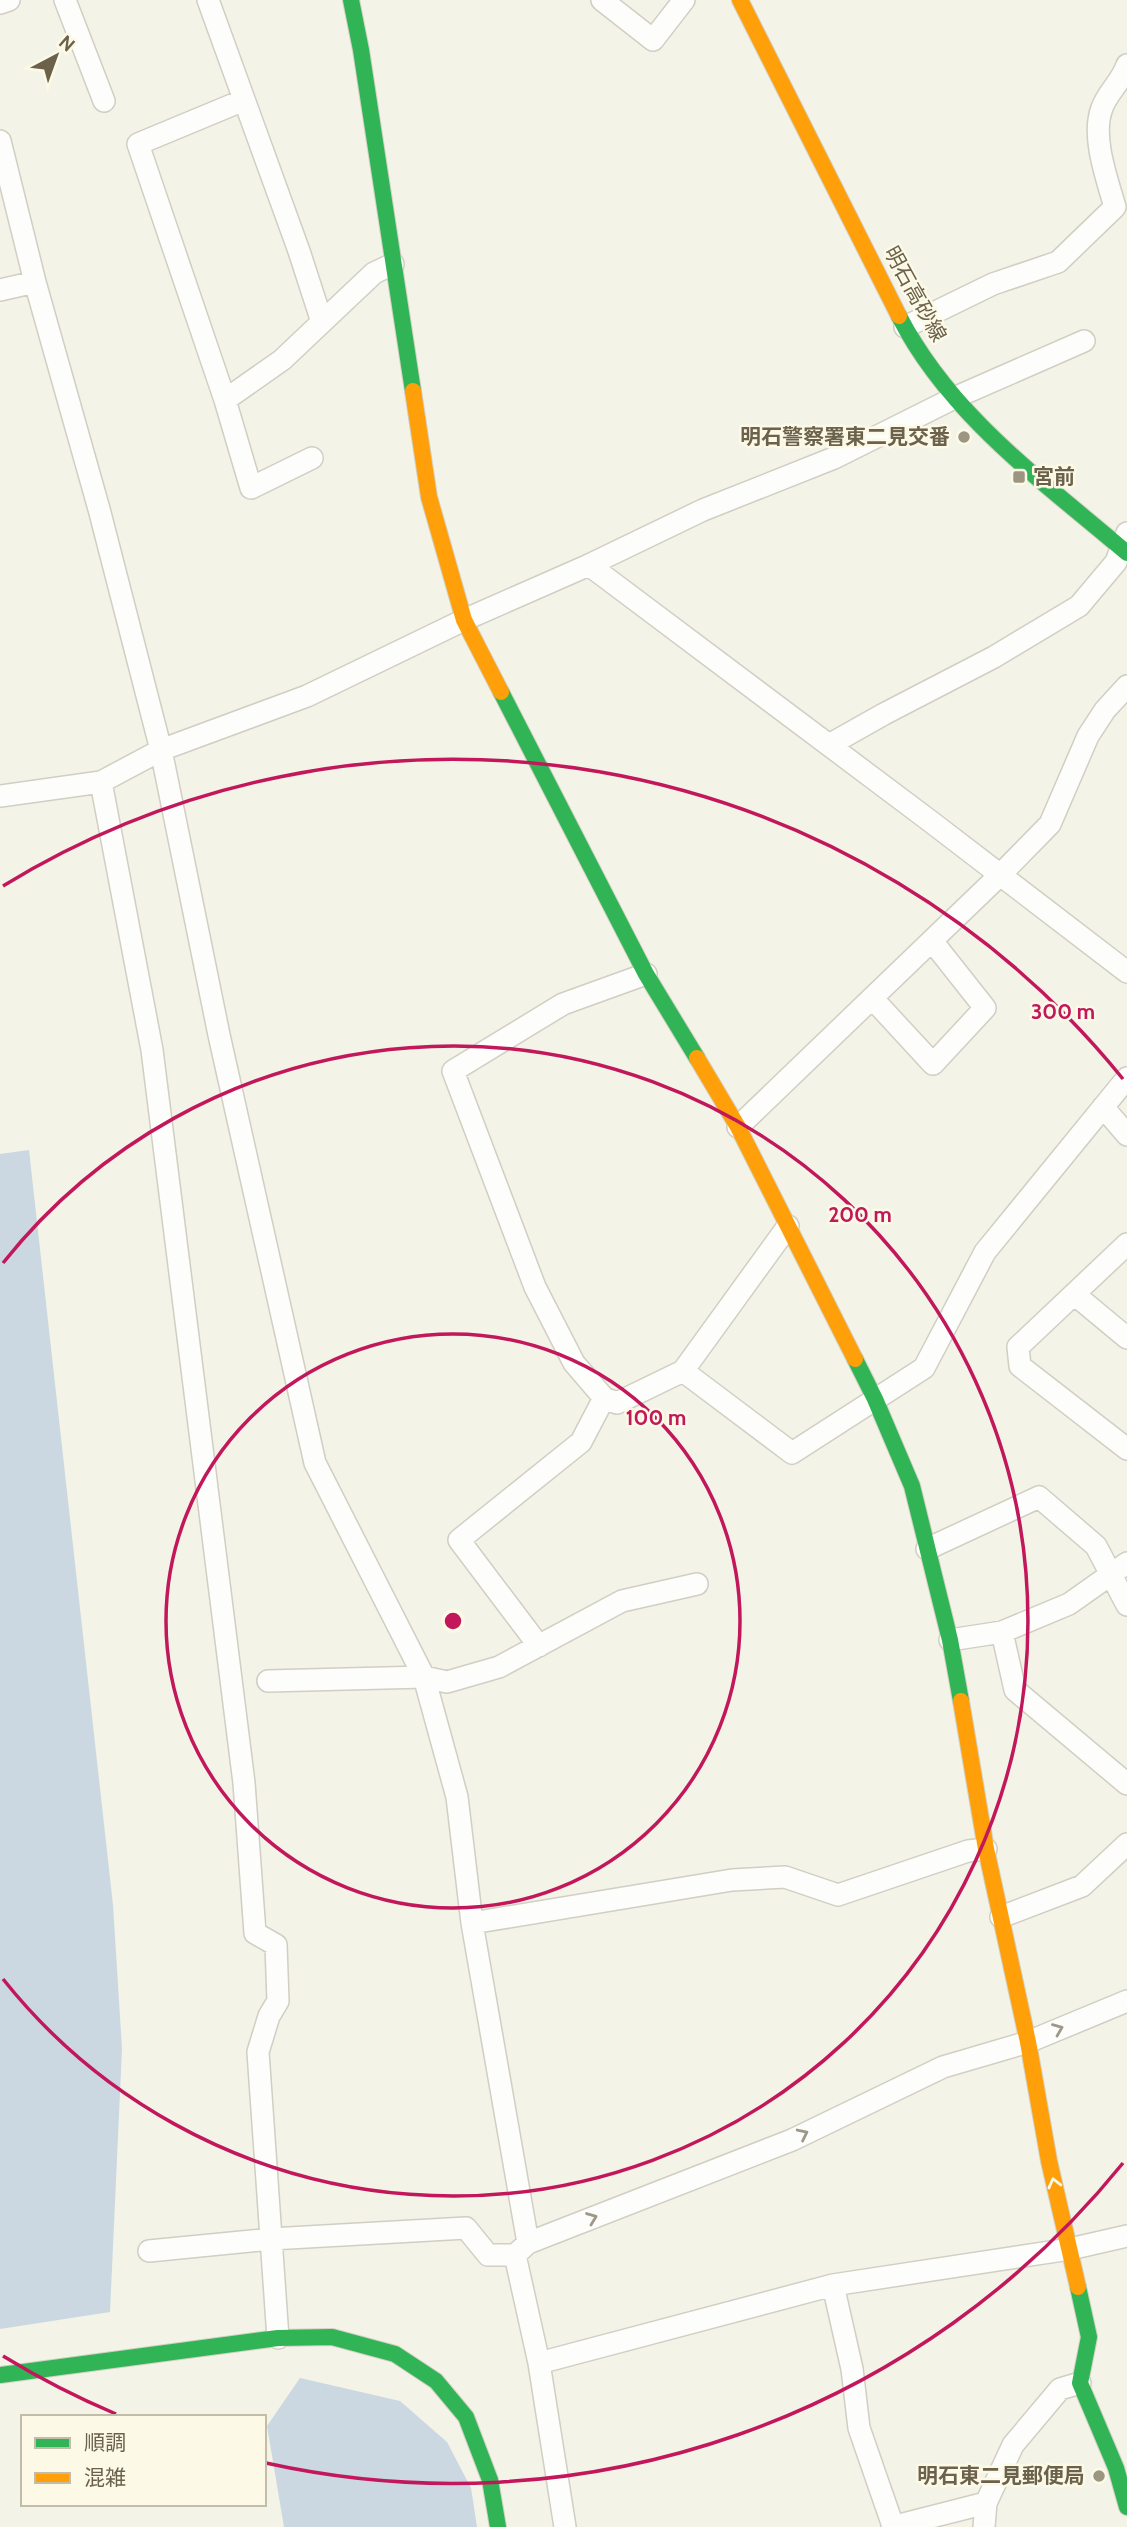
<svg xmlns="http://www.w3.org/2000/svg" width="1127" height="2527" viewBox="0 0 1127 2527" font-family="Cabin,'Noto Sans JP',sans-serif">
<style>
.water{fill:#cbd8e1}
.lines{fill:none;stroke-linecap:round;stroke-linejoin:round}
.street-casing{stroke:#d1cec3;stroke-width:24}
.fast-casing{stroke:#d2d0c4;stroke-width:18}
.slow-casing{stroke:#d2d0c4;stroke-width:18}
.street{stroke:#fdfdfb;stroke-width:21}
.fast{stroke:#30b455;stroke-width:16}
.slow{stroke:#ff9f0a;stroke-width:16}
.oneway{stroke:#9f9889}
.oneway2{stroke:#fcfae7}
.ring{fill:none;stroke:#c2185b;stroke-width:3.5}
.poi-dot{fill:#9b9582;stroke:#fcfae7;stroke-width:2.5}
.labels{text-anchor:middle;stroke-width:5;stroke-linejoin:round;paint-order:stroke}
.street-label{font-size:21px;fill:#6c624c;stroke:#fcfae7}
.poi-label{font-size:21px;font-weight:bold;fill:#6c624c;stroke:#fcfae7;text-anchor:end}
.centre{fill:#c2185b;stroke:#fcfae7;stroke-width:3.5}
.ring-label{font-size:21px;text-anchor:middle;font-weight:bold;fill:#c2185b;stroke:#fcfae7;stroke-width:5;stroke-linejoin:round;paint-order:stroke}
</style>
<rect width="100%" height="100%" fill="#f3f3e7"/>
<!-- water -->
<path class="water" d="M29 1150 113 1905 122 2049 110 2312 0 2329V1154Z
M300 2378 400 2401 447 2442 471 2488 477 2527H284L267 2426Z"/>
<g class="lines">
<defs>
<path id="street" d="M65 0 104 101
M208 0 299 251 322 322
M602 0 653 40 684 0
M0 3 9 0
M244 100 138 144 225 400 251 488 312 458
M0 141 35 282 99 509 161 750 219 1035 315 1463 424 1677 457 1797 472 1923 528 2243 515 2255 539 2363 565 2527
M0 290 35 282
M905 327 993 284 1058 262 1115 207C1107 179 1091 136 1102 108 1107 93 1122 81 1127 65
M225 400 282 360 374 273 393 264
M589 565 930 821 1127 972
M829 745 884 714 994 657 1079 606 1116 562 1127 533
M101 782 152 1050 244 1783 255 1933 276 1945 278 2001 269 2016 258 2052 278 2338
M0 796 101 782 161 750 307 696 464 620 589 565 703 510 834 458 954 398 1084 341
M646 974 563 1004 453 1071 535 1287 574 1363 604 1398 617 1403 683 1371 788 1226
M872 998 933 1064 985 1008 932 941
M1103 1107 1127 1135
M738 1127 1000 875 1050 824 1088 736 1105 710 1127 686
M1127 1244 1018 1347 1020 1366 1127 1449
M1074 1294 1127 1338
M683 1371 792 1453 924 1368 985 1252 1127 1078
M927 1549 1039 1497 1096 1546 1127 1605
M1002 1632 1069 1604 1127 1563
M950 1640 1002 1632 1015 1690 1127 1784
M539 1646 459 1540 581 1442 604 1398
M268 1681 424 1677 447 1682 499 1667 622 1601 697 1584
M1001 1917 1082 1886 1127 1844
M472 1923 732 1880 785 1877 838 1895 968 1851 986 1849
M528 2243 792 2140 943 2067 1028 2042 1127 2001
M149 2251 271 2239 466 2228 488 2255H515
M833 2285 852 2369 859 2428 893 2526
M539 2363 833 2285 1070 2249 1127 2236
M892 2527 986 2503
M984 2527 986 2503 1013 2445 1060 2389 1080 2383"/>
<path id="fast" d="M351 0 361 50 413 391
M899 316C950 416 1044 482 1127 553
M501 692 646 974 697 1058
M855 1359 875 1399 912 1486 950 1640 961 1701
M1078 2287 1089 2337 1080 2383 1116 2468 1127 2507
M0 2375 278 2338 332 2337 395 2354 436 2381 466 2417 490 2480 498 2527"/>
<path id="slow" d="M740 0 899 316
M413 391 429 497 464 620 501 692
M697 1058 738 1127 855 1359
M961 1701 986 1849 1028 2042 1049 2161 1078 2287"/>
</defs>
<!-- street casing -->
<use href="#street" class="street-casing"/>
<!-- fast casing -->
<use href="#fast" class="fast-casing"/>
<!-- slow casing -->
<use href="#slow" class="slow-casing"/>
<!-- street -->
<use href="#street" class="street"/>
<!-- fast -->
<use href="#fast" class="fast"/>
<!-- slow -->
<use href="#slow" class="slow"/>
</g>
<!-- one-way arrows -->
<defs><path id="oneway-chevron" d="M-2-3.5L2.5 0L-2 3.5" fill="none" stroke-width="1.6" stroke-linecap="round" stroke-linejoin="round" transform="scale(1.75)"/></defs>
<g class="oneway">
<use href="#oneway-chevron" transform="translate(1058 2029) rotate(-22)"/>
<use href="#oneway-chevron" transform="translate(803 2134) rotate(-26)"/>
<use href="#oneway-chevron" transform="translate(592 2218) rotate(-21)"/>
</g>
<use class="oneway2" href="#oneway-chevron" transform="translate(1054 2183) rotate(-104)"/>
<!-- distance rings -->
<g class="ring">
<circle cx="453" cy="1621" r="287"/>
<path d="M3 1263A575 575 0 1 1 3 1979"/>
<path d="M1123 2163A862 862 0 0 1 266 2463M116 2414A862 862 0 0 1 3 2356M3 886A862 862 0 0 1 1123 1079"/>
</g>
<!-- markers -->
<g class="poi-dot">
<circle cx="964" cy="437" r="7"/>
<rect x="1012" y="470" width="14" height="14" rx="3.5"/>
<circle cx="1099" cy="2476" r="7"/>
</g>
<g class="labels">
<!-- street labels -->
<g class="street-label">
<text transform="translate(915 294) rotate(61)" y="7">明石高砂線</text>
</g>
<!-- poi labels -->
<g class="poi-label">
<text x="950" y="444">明石警察署東二見交番</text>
<text x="1033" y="484" text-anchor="start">宮前</text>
<text x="1085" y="2483">明石東二見郵便局</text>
</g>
</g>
<circle cx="453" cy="1621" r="10" class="centre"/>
<g class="ring-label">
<text x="1063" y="1019">300 m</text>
<text x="860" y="1222">200 m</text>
<text x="656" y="1425">100 m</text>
</g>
<!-- legend -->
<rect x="21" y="2415" width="245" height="91" fill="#fcfae7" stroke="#c2bda9" stroke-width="2"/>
<rect x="35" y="2438" width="35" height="10" fill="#30b455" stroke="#c2bda9" stroke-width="2"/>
<text x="84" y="2450" font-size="21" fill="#6c624c">順調</text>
<rect x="35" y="2473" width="35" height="10" fill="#ff9f0a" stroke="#c2bda9" stroke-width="2"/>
<text x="84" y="2485" font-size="21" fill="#6c624c">混雑</text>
<!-- north arrow -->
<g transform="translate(56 56) rotate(41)" stroke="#fcfae7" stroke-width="5" paint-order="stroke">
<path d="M0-5L12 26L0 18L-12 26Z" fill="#6c624c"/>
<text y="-10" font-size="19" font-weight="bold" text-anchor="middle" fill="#6c624c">N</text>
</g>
</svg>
